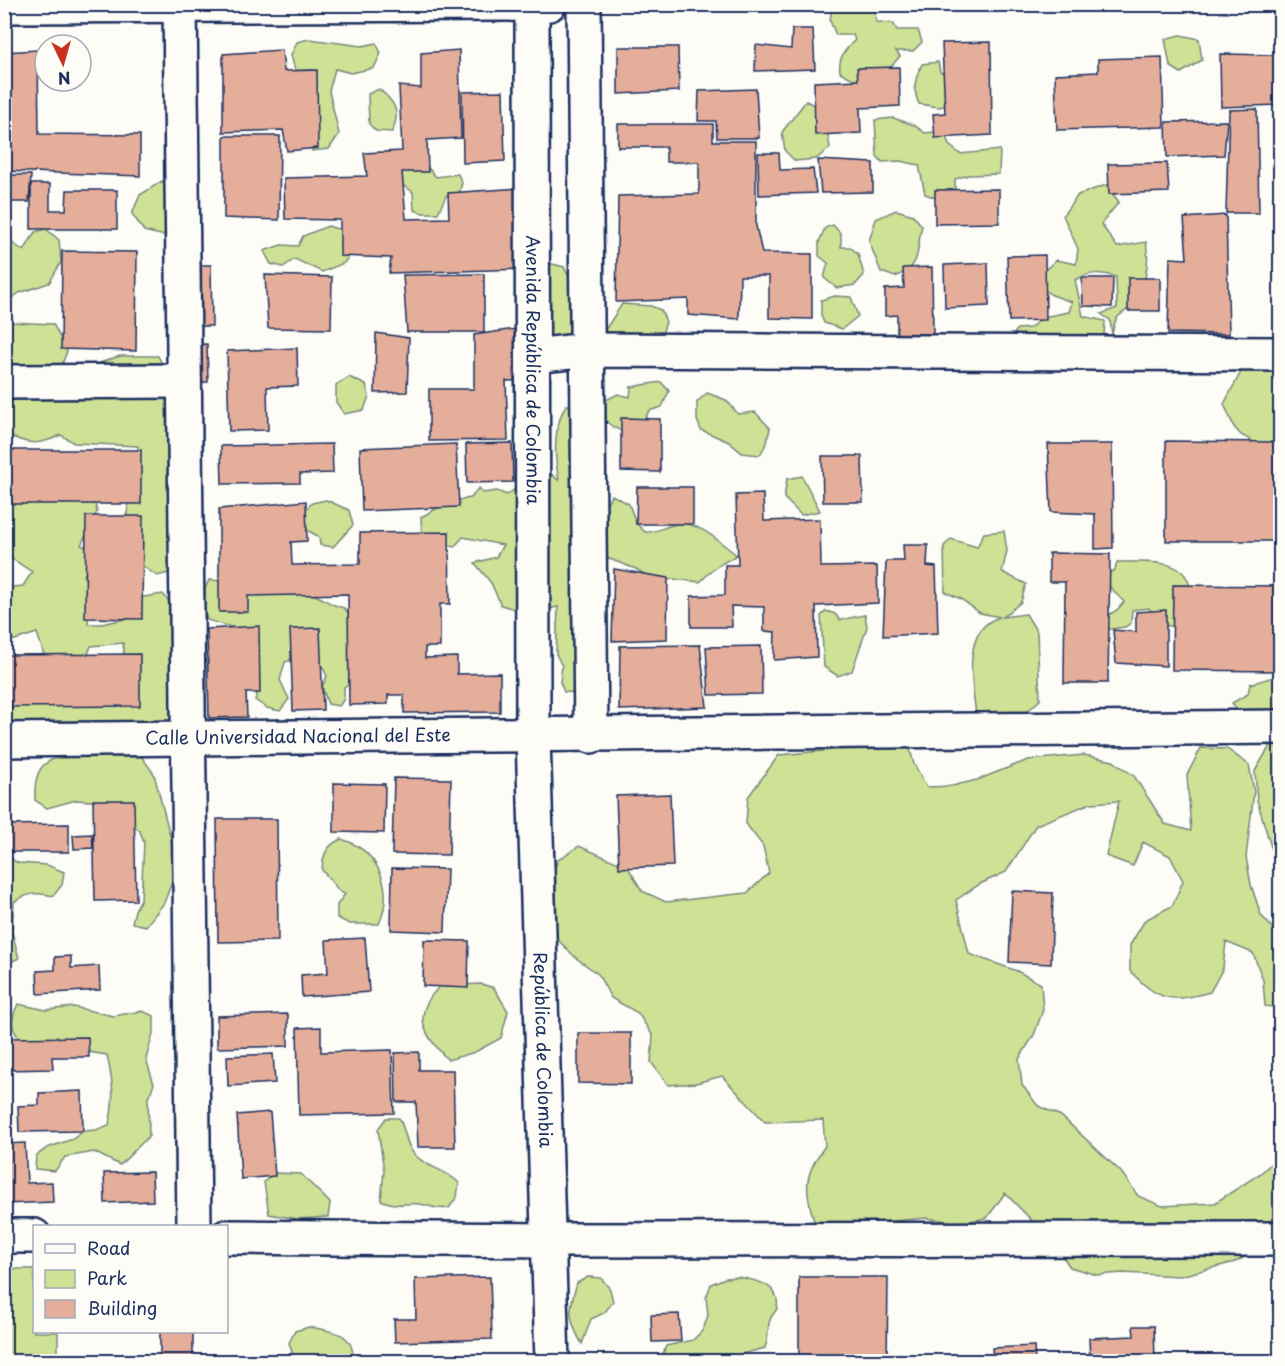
<svg xmlns="http://www.w3.org/2000/svg" width="1285" height="1366" viewBox="0 0 1285 1366" font-family="'Playpen Sans',sans-serif">
<style>
.green{fill:#cfe195;stroke:#75887a;stroke-width:1.5}
.building{fill:#e5ae9a;stroke:#1b2f5e;stroke-width:1.5}
.lines{fill:none;stroke-linecap:round;stroke-linejoin:round}
.minor-casing{stroke:#1b2f5e;stroke-width:38}
.minor{stroke:#fdfcf7;stroke-width:33}
.labels{text-anchor:middle;stroke-width:4.5;stroke-linejoin:round;paint-order:stroke}
.street-label{font-size:18px;fill:#1b2f5e;stroke:#fdfcf7}
</style>
<rect width="100%" height="100%" fill="#fdfcf7"/>
<filter id="ink" filterUnits="userSpaceOnUse"><feTurbulence type="fractalNoise" baseFrequency=".0167" numOctaves="2"/><feDisplacementMap in="SourceGraphic" scale="12" xChannelSelector="R" yChannelSelector="G"/><feConvolveMatrix kernelMatrix="1 2 1 2 8 2 1 2 1" color-interpolation-filters="sRGB"/></filter>
<g filter="url(#ink)">
<!-- green -->
<path class="green" d="M839 4 871 5 874 7 876 22 893 23 897 30H918L922 42 913 51H896L900 56 886 73 865 85 840 72C838 57 845 50 855 40L853 35H836L830 21 832 6Z
M1180 35 1199 39 1202 60 1181 73 1170 66 1165 39Z
M309 39 362 46 376 43 381 53 374 68 351 73 335 69 329 91 339 134 329 149 312 151V70H295L291 55 297 42Z
M938 62 940 72 954 77 949 105 939 107 919 104C912 88 915 79 922 64Z
M379 89C395 102 401 112 392 132L376 131 369 124 368 94Z
M806 101 824 110 830 148 816 159 795 161 785 151 782 132Z
M893 118 914 125 925 133 944 131 949 145 960 154 1000 150 999 174 968 175 955 179V196L939 199 925 194 919 165 900 161 882 162 877 156 875 120Z
M420 158 436 177 458 174 462 183 459 194 446 196 438 213H423L414 210 413 192 401 184 396 173Z
M162 181C177 198 176 217 165 236L144 231 132 214 140 195Z
M1106 185 1119 202 1101 224 1117 247 1146 242C1150 262 1146 288 1132 305 1119 319 1117 310 1112 334L1110 320 1101 314 1117 308 1116 277C1100 272 1090 272 1075 280L1083 316 1105 321 1104 335 1115 337 1010 342 1017 329 1030 328 1043 317 1069 312 1072 302 1052 295 1040 287 1043 272 1056 260 1076 264 1078 249 1063 215 1078 195Z
M896 210 913 215 922 226C915 251 924 265 895 277L881 272 869 241 876 219Z
M833 225 841 234V247H850L858 254 864 275 855 285 837 288 824 278 828 263 819 256V242L825 228Z
M328 226 350 233 354 250 344 263 322 272 295 259 283 267 271 264 264 251 281 245 298 246 303 236Z
M46 229 59 240 61 262 49 283 19 293 5 303V244L12 243 24 251 35 232Z
M544 262 564 267 576 291 575 362 562 370 546 373Z
M835 296 851 297 858 316 842 329 824 323 821 315V300Z
M622 304 651 306 661 310 666 322 660 340 601 336Z
M9 322 53 324 67 351 60 370 8 371 5 363V327Z
M120 356H158L167 373 177 571 157 576 134 560 122 530 128 509 125 491 137 467 138 446 74 443 61 435C42 444 30 446 11 436L5 439V396L31 399 57 391 88 367Z
M1280 364V443L1261 446 1241 435 1234 427 1224 404 1242 370Z
M349 377 366 385 369 396 364 410 344 414 336 402V385Z
M661 382 669 391 662 407 649 411 642 424 626 433C608 426 603 422 602 402L618 394 630 397 631 387Z
M707 393 726 400 738 414 755 412 770 428 767 442 760 455 742 453 729 442 701 430 697 420V402Z
M566 405 581 406 579 693 564 692 560 682 562 666 556 654 558 607C537 612 521 612 501 605L491 583 475 563 496 557 503 545 463 537 454 547 441 541 422 537 421 517 449 502 471 498 479 488 483 493 497 491 507 495 519 486 549 472 559 481C554 456 553 427 566 405Z
M802 476 820 511 801 515 784 498 787 479Z
M612 495 629 504 636 523 645 532C657 533 666 525 678 524 699 521 720 543 737 555L714 568 700 582 673 579 657 582 636 569 607 558 605 505Z
M15 500 95 503 97 512 81 545 98 552 94 564 83 576 90 585 88 624H102L124 619 131 599 163 594 176 610 177 709 166 726 5 731 4 705 126 675 123 643 91 646 85 662 46 661 37 633 5 643V588L23 586 32 572 5 554V506Z
M326 500 349 510 353 525 333 547 320 545 319 537 301 526 302 513 312 503Z
M1004 531 1007 551 1002 572 1026 584 1021 602 1003 617 1026 614 1037 632 1040 700 1022 716 977 721C973 690 959 628 1000 617L980 613 961 599 945 592 944 546 951 539 977 547 984 533Z
M1117 562C1140 563 1188 555 1190 590 1190 601 1182 617 1179 627L1160 625 1149 608 1132 610 1131 623 1125 627 1105 630V617L1117 610 1124 602 1105 582V574L1115 570Z
M209 580C224 580 235 586 250 588 271 593 294 585 315 595 328 600 328 605 344 608L357 623 356 680 344 687V699L339 706 328 704 322 687 327 676 321 664 296 658 285 662 280 680 289 699 280 711 267 708 255 700 260 685 251 674 249 632 207 620C202 604 201 595 209 580Z
M826 611 835 614 840 620 865 615 867 627 852 671 838 676 824 667 821 616Z
M1280 675V719L1242 716 1232 703 1248 694 1250 684Z
M856 735 907 738 914 764 927 787 952 786 977 780 1028 760 1084 755 1113 761 1134 776 1165 824 1191 831 1187 775 1201 748 1227 749 1249 765 1254 791 1246 857 1251 885 1261 915 1280 937V1008L1265 1006 1263 980 1253 953 1226 942 1223 968 1210 992C1170 1003 1159 1001 1130 971V945L1145 920 1172 906 1183 881 1170 856 1143 842 1133 866 1106 856 1119 801 1091 803 1036 825 1006 872 980 884 956 900 969 954 1017 971 1041 984 1043 1010 1034 1035 1019 1059 1022 1085 1038 1106 1061 1116 1121 1172 1138 1196 1162 1206 1215 1203 1261 1173 1280 1155V1248L1259 1250 1235 1262 1180 1276 1123 1273 1097 1275 1070 1267 1052 1241 1005 1193 987 1218 959 1223 927 1218 844 1225 814 1221C804 1188 804 1174 825 1146L823 1120 765 1122 722 1076 696 1083 668 1085 651 1062 653 1036 638 1013 611 998 598 974 576 958 556 938 548 911V885L558 860 579 846 628 867 642 891 666 902 747 893 769 873 763 846 746 824 748 797 779 755 833 750Z
M1280 745V930L1274 857 1257 800 1255 771 1270 746Z
M86 753H139L154 774 178 866 164 903 146 926 132 923 135 910 141 899 144 843 140 831 107 802 76 800 47 808 35 800C33 759 50 758 86 753Z
M341 839C378 850 395 888 379 924H350L337 918V905L345 894 340 892 322 870C323 854 326 846 341 839Z
M4 855 18 863 47 865 64 872 62 885 53 896C37 892 28 893 14 902L12 932 19 958 4 965Z
M481 984 494 988 508 1011 501 1038 475 1052 448 1060C424 1034 410 1016 440 986Z
M18 1004 46 1010 74 1007 113 1016 142 1011 154 1016V1030L146 1059 154 1084 148 1098 149 1136 120 1165 94 1152 65 1157 55 1171 35 1169 36 1156 47 1148 73 1139 83 1131 96 1130 109 1125C115 1097 113 1083 107 1055L22 1042C10 1028 10 1020 18 1004Z
M386 1118H399C406 1130 405 1144 414 1154 426 1168 446 1169 459 1183L457 1197 449 1208C437 1210 431 1206 420 1204 403 1202 398 1208 381 1200L384 1171 378 1129Z
M273 1173 301 1174 330 1203 328 1217 298 1219 269 1214 264 1182Z
M4 1269H34V1332H58V1361H5Z
M588 1277 601 1278 610 1289 613 1302 604 1313 591 1319 582 1344C568 1319 568 1311 577 1283Z
M738 1277C755 1280 781 1284 777 1308 776 1312 771 1315 770 1320 767 1328 769 1337 765 1348L738 1355 732 1361H664L661 1359 666 1346 693 1340 703 1330 708 1315 706 1298 711 1284 725 1278Z
M309 1327C333 1331 355 1332 353 1361H295L289 1343 295 1331Z"/>
<!-- building -->
<path class="building" d="M792 29H813L815 69 755 71 756 45 791 49Z
M991 42 992 135 935 138 933 114 945 113 942 43Z
M618 47H678L679 91 618 94Z
M38 50 39 134 140 135V176L4 171V52Z
M282 50 284 71 317 70 318 148 287 151 283 130 223 132V54Z
M459 50 461 138 427 140 428 172H402L406 219 449 218 448 193 521 188 522 269 389 273 391 258 340 256V220L285 219 284 178 367 176 364 153 402 151 399 86 421 88V53Z
M1220 54 1280 55V105L1221 107Z
M1162 57 1164 127 1057 130 1055 74 1098 72V59Z
M899 67 900 106 860 108 861 133 815 135 814 82 858 80 857 68Z
M756 89 759 138H717L716 121H698L699 91Z
M503 91 505 161 463 163 462 92Z
M1257 109 1259 213H1226L1229 110Z
M1227 121 1224 155 1167 157 1166 122Z
M618 124H713V141H756V226L762 253 812 254V319L769 318V276H740L739 319 688 315V299L616 302 618 196 699 194V162H666V147H618Z
M224 136H280L279 220 224 218Z
M758 153H779L780 170 813 169 816 193 759 195Z
M818 160 873 163V192L821 193Z
M1167 163 1169 192 1109 194 1108 164Z
M4 175H31L29 202H4Z
M31 184H50V210H66L67 190H117V229H31Z
M999 189V223L935 224V190Z
M1226 215 1229 334 1168 333 1170 258 1187 259 1184 218Z
M62 251 137 252 136 351 61 349Z
M1045 255 1046 320 1009 321 1007 256Z
M988 263 989 306 945 308 944 265Z
M186 265H211L212 326H187Z
M932 267 933 335H897V315L885 316V289L904 288 903 268Z
M484 274V332H407L403 275Z
M265 275 332 277 331 329 268 328Z
M1082 278H1113L1112 307 1083 306Z
M1128 278H1160V311H1128Z
M530 327 532 380 506 381 508 440 429 441V389H474V335Z
M376 333 409 338 407 392 375 393Z
M207 344 208 382 188 383V345Z
M297 348 298 386 267 387 268 430 229 431 227 351Z
M621 418 660 419V472L621 471Z
M1166 441 1280 442V541H1166Z
M512 443 513 482 467 483 466 444Z
M332 444 333 473 300 474V483L222 484 221 446Z
M456 444 459 507 362 511 360 448Z
M1048 444H1112L1113 548 1095 549V514L1051 512Z
M4 450H141V504H4Z
M822 456H862L863 502H823Z
M637 487H693V524H636Z
M763 494 764 521 820 519 821 567 877 566 878 603 816 606 817 657 774 660 775 632 764 631V607L731 606 732 627H691V596L725 595V565H738L736 495Z
M306 501 307 541 291 542 292 565 360 564V533L449 532 450 604H440V647H425V658L457 657V674L500 673V712L404 713V695H388V704L349 705 348 594 248 596V612H219V509Z
M86 516H143L142 619 85 618Z
M903 545H928L927 566 936 567 938 633 883 636 886 561H904Z
M1049 553 1110 554 1108 683H1064L1065 582H1049Z
M614 569 668 578 667 639 612 641Z
M1173 585 1280 586V671L1172 670Z
M1166 610V666L1116 663 1113 630 1136 632V612Z
M259 626 260 693H246L247 717 209 718 207 629Z
M320 628 323 710 293 711 290 629Z
M700 645 707 707 619 710 620 646Z
M761 646 762 694 709 695 706 647Z
M140 654V706L4 707V655Z
M394 778 451 779 449 855 392 854Z
M334 783 385 784 384 833 334 832Z
M670 794 673 866 619 868 616 796Z
M93 800H134L136 900 95 901Z
M217 819H277L278 941 218 942Z
M69 824V852H4V825Z
M92 834 93 848 74 849 73 835Z
M392 868 447 869 445 932 391 930Z
M1012 891 1053 893 1051 964 1009 962Z
M365 938 369 992 302 997 301 975 328 973 326 940Z
M424 940 469 941 468 988 423 986Z
M71 956V968L99 966 100 990 38 994 37 971 55 970V957Z
M288 1014V1046L217 1048V1016Z
M321 1027V1052L392 1050 394 1113 299 1115 297 1028Z
M578 1033H631V1084L578 1083Z
M88 1037 89 1057H52L53 1069 4 1070V1038Z
M419 1052V1070H453L455 1147H418L416 1102H396L395 1053Z
M273 1054 275 1083 228 1086 227 1056Z
M82 1091 83 1131 19 1132 18 1106 39 1105V1093Z
M270 1112 275 1176 241 1179 237 1115Z
M25 1143 27 1183 52 1182 53 1202 4 1204V1144Z
M152 1172 153 1201 105 1203 104 1173Z
M490 1277 492 1339 395 1342 394 1319H416L415 1279Z
M799 1277H888L887 1362H799Z
M679 1314 681 1341 652 1342 651 1315Z
M1133 1326H1154L1155 1362H1090L1089 1338 1134 1336Z
M160 1332H193V1362H160Z
M1034 1346 1035 1362H993L992 1348Z"/>
<g class="lines">
<defs>
<g id="minor">
<path d="M180 4 194 1226"/>
<path id="s1" d="M532 4 533 736 552 1362"/>
<path d="M584 4 591 736"/>
<path d="M4 6 549 4"/>
<path d="M533 356 588 350 1280 354"/>
<path d="M4 382 184 381"/>
<path id="s2" d="M4 740 1280 727"/>
<path d="M4 1236H34"/>
<path d="M226 1237 546 1240 1280 1239"/>
</g>
</defs>
<!-- minor casing -->
<use href="#minor" class="minor-casing"/>
<!-- minor -->
<use href="#minor" class="minor"/>
</g>
</g>
<g class="labels">
<!-- street labels -->
<g class="street-label">
<text dy="6" stroke="none"><textPath href="#s1" startOffset="366">Avenida República de Colombia</textPath></text>
<text dy="6" stroke="none"><textPath href="#s2" startOffset="294">Calle Universidad Nacional del Este</textPath></text>
<text dy="6" stroke="none"><textPath href="#s1" startOffset="1046">República de Colombia</textPath></text>
</g>
</g>
<!-- margin -->
<rect width="1285" height="1366" fill="none" stroke="#fdfcf7" stroke-width="24"/>
<rect x="12" y="12" width="1261" height="1342" fill="none" stroke="#1b2f5e" stroke-width="2" filter="url(#ink)"/>
<!-- legend -->
<rect x="33" y="1225" width="195" height="108" fill="#fdfcf7" stroke="#a3aaba" stroke-width="1.5"/>
<rect x="45" y="1244" width="30" height="9" fill="#fdfcf7" stroke="#a3aaba" stroke-width="1.5"/>
<text x="87" y="1255" font-size="18" fill="#1b2f5e">Road</text>
<rect x="45" y="1270" width="30" height="18" fill="#cfe195" stroke="#a3aaba" stroke-width="1.5"/>
<text x="87" y="1285" font-size="18" fill="#1b2f5e">Park</text>
<rect x="45" y="1300" width="30" height="18" fill="#e5ae9a" stroke="#a3aaba" stroke-width="1.5"/>
<text x="87" y="1315" font-size="18" fill="#1b2f5e">Building</text>
<!-- north arrow -->
<g transform="translate(63 63) rotate(175)"><circle r="28" fill="#fdfcf7" stroke="#a3aaba" stroke-width="1.5"/>
<path d="M0-4.5L10 22L0 15L-10 22Z" fill="#c8321e"/>
<text y="-9" font-size="16" font-weight="bold" text-anchor="middle" fill="#1b2f5e">N</text>
</g>
</svg>
